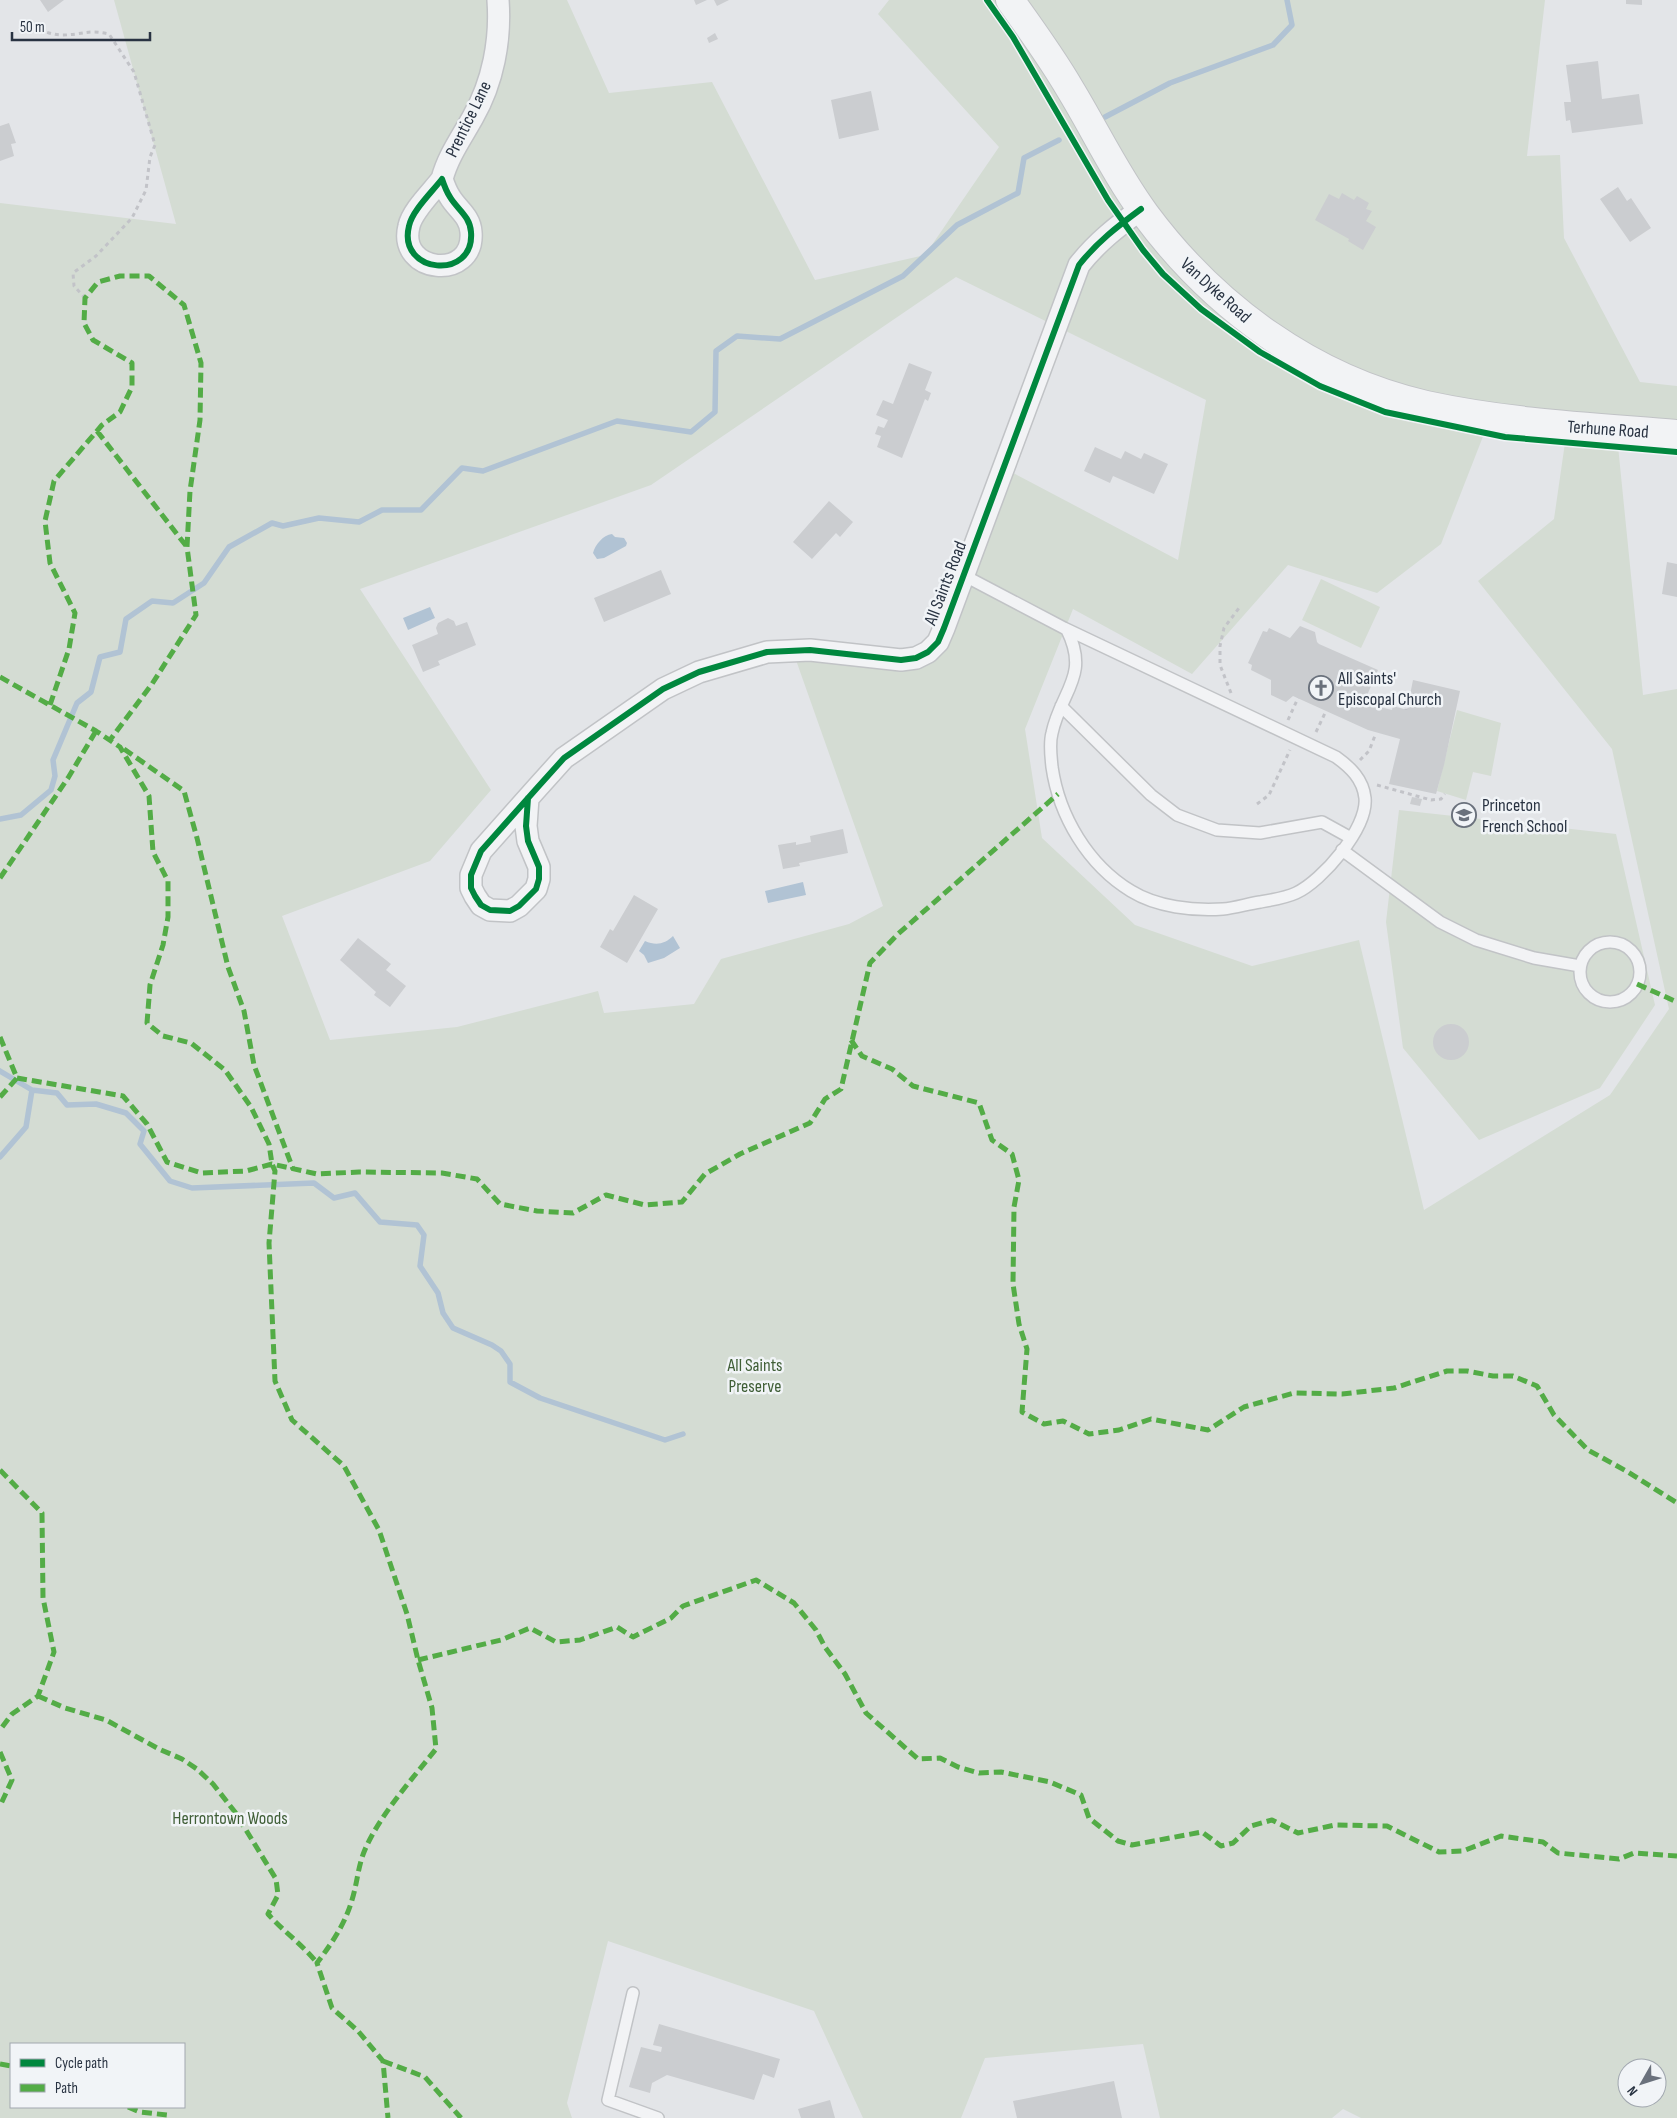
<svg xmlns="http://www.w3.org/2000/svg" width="1677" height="2118" viewBox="0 0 1677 2118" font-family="'Sofia Sans Condensed',sans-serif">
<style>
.green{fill:#d4dcd3;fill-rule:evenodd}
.water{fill:#b1c3d4}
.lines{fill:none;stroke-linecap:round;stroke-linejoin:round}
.stream{stroke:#b1c3d4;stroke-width:5.5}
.building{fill:#cbcdd0}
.service-casing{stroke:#c1c3c6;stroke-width:14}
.minor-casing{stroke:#c1c3c6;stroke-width:24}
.tertiary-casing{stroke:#c1c3c6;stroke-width:30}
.path{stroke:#c2c3c8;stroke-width:3;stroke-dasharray:4 4;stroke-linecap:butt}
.service{stroke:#f2f3f5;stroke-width:11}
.minor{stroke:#f2f3f5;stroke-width:21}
.tertiary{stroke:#f2f3f5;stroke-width:28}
.quiet{stroke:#53ac46;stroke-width:5;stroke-dasharray:10 5;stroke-linecap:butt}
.cycleway-casing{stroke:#f1f4f7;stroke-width:9}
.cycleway{stroke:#00873e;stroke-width:6}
.labels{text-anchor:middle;stroke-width:5;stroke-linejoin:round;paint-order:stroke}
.street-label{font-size:18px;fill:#293342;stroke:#f1f4f7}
.poi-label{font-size:18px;fill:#293342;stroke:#f1f4f7;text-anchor:start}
.park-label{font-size:18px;fill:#3f5e36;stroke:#f1f4f7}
</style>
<rect width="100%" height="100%" fill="#e3e5e8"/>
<!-- green -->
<path class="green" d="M114 0H567L609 93 712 82 815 280 925 255 999 147 878 14 889 0H1545L1527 156 1560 155 1564 238 1640 382 1677 386V431L1616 426 1643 695 1677 689V2118H1361L1343 2109 1332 2118H1160L1143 2044 985 2058 961 2118H863L814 2011 608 1941 567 2103 572 2118H0V203L176 224ZM956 277 1206 400 1178 560 1002 467 922 657 791 646 883 906 849 924 721 959 694 1004 604 1013 598 991 457 1027 330 1040 282 916 430 861 491 790 360 589 651 485ZM1491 416 1568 422 1554 519 1478 581 1612 749 1669 1009 1610 1095 1424 1210 1359 940 1252 966 1135 925 1042 838 1025 729 1073 609 1192 674 1288 565 1377 593 1441 544ZM11 2044H184V2107H11ZM1627 2068H1657V2098H1627Z
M1321 579 1380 607 1361 648 1302 620Z
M1457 710 1501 723 1491 776 1473 772 1466 800 1437 791Z
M1399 810 1616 834 1655 1005 1600 1088 1479 1140 1403 1048 1386 922Z"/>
<!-- water -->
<path class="water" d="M612 534 615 537 624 538 627 543 626 546 604 558 597 559 593 553C595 545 603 535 612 534Z
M430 607 435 618 408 630 403 618Z
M803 882 806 895 768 903 765 891Z
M673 936 680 948 664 958 648 963 644 955 639 951 645 941C656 946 665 944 673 936Z"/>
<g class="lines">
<!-- stream -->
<path class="stream" d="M1105 117 1170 83 1273 45 1292 25 1287 0
M0 819 21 815 51 790 55 776 53 760 77 703 91 692 100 657 120 652 126 619 152 601 173 603 204 583 229 547 272 523 283 526 319 518 359 522 382 510H421L462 468 483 471 617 421 691 432 715 412 716 351 737 336 780 339 903 276 957 225 1018 193 1024 158 1059 140
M0 1071 32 1090 57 1093 67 1105 96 1104 126 1113 144 1131 140 1144 170 1181 192 1188 314 1183 334 1198 355 1193 380 1222 417 1225 424 1235 420 1266 438 1293 443 1313 453 1328 492 1345 501 1351 510 1364V1382L540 1398 665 1440 683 1434
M0 1157 26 1127 32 1090"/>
</g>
<!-- building -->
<path class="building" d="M40 0H64L48 12Z
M694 0H707L696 5Z
M714 0H729L717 6Z
M1626 0H1642V5L1626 4Z
M715 33 718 39 709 43 707 38Z
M1598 61 1602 99 1639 94 1643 124 1572 133 1570 120 1566 121 1564 102H1571L1566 65Z
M871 91 879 130 839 139 831 100Z
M9 123 16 143 11 144 14 156 0 161V126Z
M1618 187 1627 201 1631 198 1651 228 1630 242 1600 199Z
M1342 193 1354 200 1357 196 1369 203 1366 209 1372 211 1366 221 1376 227 1363 250 1348 241 1349 239 1315 220 1329 194 1339 199Z
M909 363 932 372 925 390 931 393 928 401 925 399 902 458 877 447 881 436 875 434 878 426 884 428 888 420 876 415 883 400 893 404Z
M1095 447 1121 459 1125 451 1141 459 1144 453 1168 464 1154 494 1113 476 1110 483 1084 471Z
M829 501 853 522 840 537 836 533 812 559 793 542Z
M1667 562 1677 564V597L1662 594Z
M661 570 671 594 604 622 594 598Z
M448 618 454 621 456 626 467 622 476 645 438 661 440 665 423 672 412 645 438 634 436 628 438 623Z
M1300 626 1315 632 1317 642 1319 644 1378 670 1365 700 1380 707 1392 710 1393 706 1407 710 1413 680 1460 691 1444 765 1436 794 1389 784 1400 739 1368 730 1293 696 1286 702 1271 695V680L1251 670 1252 665 1248 663 1263 631 1267 632 1269 628 1290 638Z
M1412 797 1422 799 1420 806 1410 804Z
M843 829 848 853 799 863 800 866 783 869 778 845 796 842V845L811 842 810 836Z
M634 895 658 909 627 963 600 947 610 929 613 931Z
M358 938 391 964 386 970 406 986 390 1007 374 995 376 992 340 960Z
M1433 1042a18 18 0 1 1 36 0a18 18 0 1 1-36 0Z
M659 2024 780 2059 774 2078 763 2074 754 2100 667 2075 652 2083 650 2093 629 2087 641 2047 661 2052 662 2047 653 2045Z
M1114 2081 1122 2118H1017L1013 2101Z
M830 2100 835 2118H801L798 2109Z"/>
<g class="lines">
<defs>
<path id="service" d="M965 576 1064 628 1336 757C1350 767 1363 779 1365 798 1368 828 1322 881 1296 893 1285 898 1272 900 1260 902 1247 904 1235 908 1223 909 1193 911 1157 907 1131 891 1088 865 1059 816 1052 767 1051 756 1049 744 1052 733 1061 691 1090 676 1067 630
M1061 706 1151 795 1177 815 1217 830 1260 833 1322 822 1351 838
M1342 850 1440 922 1476 940 1534 958 1580 966
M1580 972a30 30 0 1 1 60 0a30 30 0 1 1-60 0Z
M633 1993 608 2100 658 2118"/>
<path id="minor" d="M442 179C444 185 446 191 450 197 457 209 470 216 471 232 475 281 397 274 409 226 412 211 432 192 442 179Z
M442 179C448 156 462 137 473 117 493 82 501 40 498 0
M528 798 526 826 528 841 539 867V879L536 889 519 906 510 911 490 910 481 905 475 896 471 888V875L481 851 537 788 564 758 663 689 699 672 767 652 810 650 901 660 916 658 928 652 938 642 944 628 1079 265C1097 242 1118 226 1141 209"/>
<path id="tertiary" d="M1010 0C1031 29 1052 58 1070 89 1095 130 1116 175 1145 214 1214 307 1312 379 1426 405 1509 423 1593 427 1677 434"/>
</defs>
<!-- service casing -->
<use href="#service" class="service-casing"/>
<!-- minor casing -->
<use href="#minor" class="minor-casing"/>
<!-- tertiary casing -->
<use href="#tertiary" class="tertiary-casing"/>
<!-- path -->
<path class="path" d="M25 23C37 28 49 35 62 35 82 35 88 29 109 34L134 72 155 145 150 157 146 190 132 218 96 256 73 273 74 286 85 298
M1231 693 1220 665V646L1224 628 1239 608
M1395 702 1406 704V710
M1288 720 1298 698
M1316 732 1326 711
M1360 760 1369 751 1376 733
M1377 785 1431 800 1441 799 1445 794
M1257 804 1269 795 1290 750"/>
<!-- service -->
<use href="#service" class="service"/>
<!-- minor -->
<use href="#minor" class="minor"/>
<!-- tertiary -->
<use href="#tertiary" class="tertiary"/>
<!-- quiet -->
<path class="quiet" d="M97 431 187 547
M0 677 96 731 120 747 149 796 153 852 168 881V917L163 945 150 985 147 1023 163 1036 191 1043 225 1070 251 1107 269 1144 272 1164 275 1171 269 1243 275 1381 292 1420 344 1466 379 1530 407 1614 418 1660 432 1708 436 1749C413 1778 378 1817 364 1852 358 1867 357 1884 352 1900 345 1924 332 1943 317 1963L332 2008 358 2031 383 2061 388 2118
M50 705 69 649 75 613 50 563 45 521 54 481 102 425 120 412 132 387V363L93 340 84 323 85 298 98 282 120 276H149L184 305 201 363 200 420 190 491 187 547 196 615 152 684 110 740
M124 749 184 791 197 838 228 967 244 1011 254 1065 293 1169
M0 878 68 778 96 731
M1637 984 1677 1002
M0 1037 17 1078
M851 1040 862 1056 892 1069 913 1086 979 1103 992 1140 1012 1154 1019 1180 1014 1207 1013 1284 1019 1324 1027 1349 1022 1412 1044 1424 1063 1421 1089 1434 1119 1430 1151 1419 1208 1430 1244 1407 1294 1393 1342 1394 1394 1388 1447 1371H1467L1493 1376H1513L1537 1386 1554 1415 1588 1450 1628 1472 1677 1503
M17 1078 123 1096 147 1124 167 1162 202 1173 246 1171 272 1164 317 1174 359 1172 442 1173 477 1179 500 1204 537 1211 573 1213 606 1195 645 1205 682 1202 705 1174 740 1154 810 1123 825 1099 841 1089 870 963 898 934 1058 794
M0 1097 17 1078
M0 1470 42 1513 43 1598 54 1652 38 1696 12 1714 0 1730
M418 1660 501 1640 530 1628 556 1642 580 1640 617 1627 633 1637 671 1618 683 1606 756 1580 794 1603 816 1630 825 1647 845 1674 866 1713 918 1759 940 1758 958 1767 979 1773 1001 1772 1050 1782 1081 1795 1089 1818 1118 1841 1132 1845 1202 1832 1221 1846 1233 1843 1251 1826 1272 1820 1298 1833 1335 1825 1387 1826 1439 1852 1463 1851 1501 1836 1543 1842 1558 1853 1619 1859 1634 1853 1677 1856
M38 1696 65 1708 106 1720 159 1749 182 1759 197 1769 213 1784 235 1812 276 1879 278 1895 268 1914C284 1932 302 1944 317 1963
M0 1752 12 1780 0 1806
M383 2061 425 2077 461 2118
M0 2064 11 2066
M128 2107 140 2112 167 2115 170 2118"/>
<defs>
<path id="cycleway" d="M987 0 1013 37 1108 200 1143 250 1163 274 1201 309 1260 352 1320 386 1385 412 1505 437 1677 452
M442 179C444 185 446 191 450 197 457 209 470 216 471 232 475 281 397 274 409 226 412 211 432 192 442 179Z
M528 798 526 826 528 841 539 867V879L536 889 519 906 510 911 490 910 481 905 475 896 471 888V875L481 851 537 788 564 758 663 689 699 672 767 652 810 650 901 660 916 658 928 652 938 642 944 628 1079 265C1097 242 1118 226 1141 209"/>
</defs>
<!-- cycleway casing -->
<use href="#cycleway" class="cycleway-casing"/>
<!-- cycleway -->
<use href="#cycleway" class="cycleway"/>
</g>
<!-- icons -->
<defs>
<symbol id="church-ring" viewBox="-11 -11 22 22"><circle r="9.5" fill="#f1f4f7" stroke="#6a717c" stroke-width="1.5"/><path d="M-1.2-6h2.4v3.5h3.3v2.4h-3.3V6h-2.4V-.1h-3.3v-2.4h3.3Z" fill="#6a717c"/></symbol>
<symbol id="school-ring" viewBox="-11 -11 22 22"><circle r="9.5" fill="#f1f4f7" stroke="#6a717c" stroke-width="1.5"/><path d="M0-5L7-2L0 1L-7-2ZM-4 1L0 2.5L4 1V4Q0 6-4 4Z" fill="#6a717c"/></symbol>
</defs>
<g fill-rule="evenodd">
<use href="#church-ring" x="1307" y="674" width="28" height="28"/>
<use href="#school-ring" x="1450" y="801" width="28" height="28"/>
</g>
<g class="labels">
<!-- street labels -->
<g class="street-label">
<text transform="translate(468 119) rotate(-64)" y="6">Prentice Lane</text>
<text transform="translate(1216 290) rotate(42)" y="6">Van Dyke Road</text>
<text transform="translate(1608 429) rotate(4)" y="6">Terhune Road</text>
<text transform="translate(945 583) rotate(-69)" y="6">All Saints Road</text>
</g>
<!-- poi labels -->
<g class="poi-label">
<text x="1338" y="684">All Saints'<tspan x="1338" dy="21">Episcopal Church</tspan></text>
<text x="1482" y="811">Princeton<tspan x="1482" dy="21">French School</tspan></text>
</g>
<!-- park labels -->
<g class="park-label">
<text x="755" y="1371">All Saints<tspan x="755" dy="21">Preserve</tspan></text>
<text x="230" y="1824">Herrontown Woods</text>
</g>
</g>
<!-- legend -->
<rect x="10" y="2043" width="175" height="65" fill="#f1f4f7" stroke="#a1a7af"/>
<rect x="20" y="2059" width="25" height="8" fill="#00873e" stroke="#a1a7af"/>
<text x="55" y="2068" font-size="15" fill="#293342">Cycle path</text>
<rect x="20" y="2084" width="25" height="8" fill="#53ac46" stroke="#a1a7af"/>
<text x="55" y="2093" font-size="15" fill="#293342">Path</text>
<!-- north arrow -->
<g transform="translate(1642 2083) rotate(231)"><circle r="24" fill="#f1f4f7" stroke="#a1a7af"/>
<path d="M0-4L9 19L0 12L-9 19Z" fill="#6a717c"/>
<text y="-8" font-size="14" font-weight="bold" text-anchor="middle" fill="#293342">N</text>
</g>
<!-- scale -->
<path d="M12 32v8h138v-8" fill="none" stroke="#293342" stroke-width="2.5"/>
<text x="20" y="32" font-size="15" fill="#293342" stroke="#f1f4f7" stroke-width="4" paint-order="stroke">50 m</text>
</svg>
